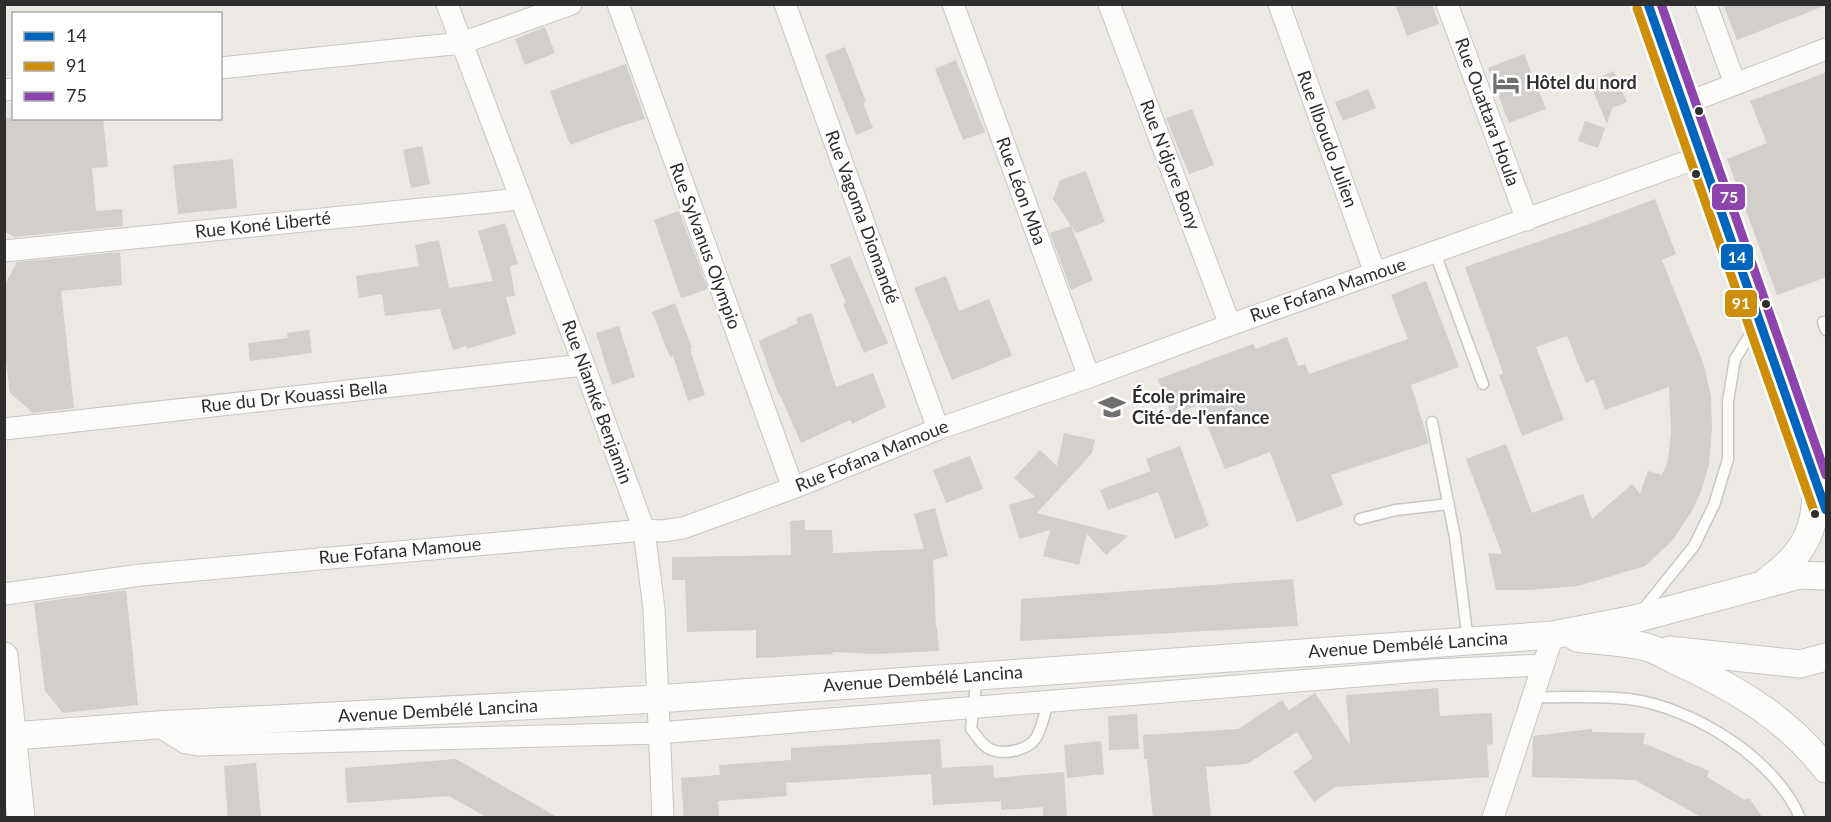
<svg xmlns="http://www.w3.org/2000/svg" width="1831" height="822" viewBox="0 0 1831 822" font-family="Lato,sans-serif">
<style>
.building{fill:#d1cecb}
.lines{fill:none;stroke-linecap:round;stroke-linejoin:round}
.service-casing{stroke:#c8c6c6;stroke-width:13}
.minor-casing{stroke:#c8c6c6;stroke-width:23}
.tertiary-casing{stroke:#c8c6c6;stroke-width:29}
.service{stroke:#fcfcfb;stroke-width:10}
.minor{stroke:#fcfcfb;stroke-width:21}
.tertiary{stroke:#fcfcfb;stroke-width:27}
.bus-1-casing{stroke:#fff;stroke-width:14}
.bus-2-casing{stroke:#fff;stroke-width:14}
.bus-3-casing{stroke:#fff;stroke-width:14}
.bus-1{stroke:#0065bd;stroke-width:9}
.bus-2{stroke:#cf8e09;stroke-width:9}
.bus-3{stroke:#8e44ad;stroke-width:9}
.bus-dot{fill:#2e2e2e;stroke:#fff;stroke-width:2}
.labels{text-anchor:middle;stroke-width:5;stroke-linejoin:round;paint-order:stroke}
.poi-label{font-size:18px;font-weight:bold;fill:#2e2e2e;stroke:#fff;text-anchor:start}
.street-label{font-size:18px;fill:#2e2e2e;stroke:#fff}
.line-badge{stroke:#fff;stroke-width:2}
.badge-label{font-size:16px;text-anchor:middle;font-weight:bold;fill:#fff}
</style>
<rect width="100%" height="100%" fill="#ece8e4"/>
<!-- building -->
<path class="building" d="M1395 4H1432L1439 24 1407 36Z
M1723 4H1824V6L1737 40Z
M545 27 555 53 525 65 515 39Z
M845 47 866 102 863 103 873 128 856 135 825 55Z
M1524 54 1546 109 1509 123 1488 68Z
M956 60 985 132 963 140 935 69Z
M626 64 645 119 621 126 570 145 550 91Z
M1614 71 1627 102 1612 108 1607 124 1589 81Z
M1827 72V277L1777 295 1727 159 1767 143 1750 101Z
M1368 89 1376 108 1343 121 1335 102Z
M1192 109 1214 165 1189 174 1166 118Z
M4 118H103L108 167 92 168 96 211 122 209 123 226 14 237 4 231Z
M1585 121 1605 128 1598 148 1578 141Z
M422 146 430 184 411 188 403 150Z
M233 159 237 208 178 214 173 165Z
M1086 171 1105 222 1076 233 1053 199 1060 180Z
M1655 199 1676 254 1662 260 1704 365 1711 397 1712 427 1709 464 1702 489 1692 511 1672 541 1645 566 1578 586 1529 590H1496L1488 553 1502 554 1466 459 1506 444 1532 513 1583 494 1592 519 1632 484 1640 494 1648 471 1662 475 1668 460 1671 431 1669 387 1605 410 1594 379 1586 383 1567 336 1536 347 1564 420 1522 436 1499 375 1503 373 1465 267 1592 223Z
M679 211 708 289 681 298 654 220Z
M505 223 518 264 510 266 515 296 506 297 516 334 467 349 466 346 453 350 440 309 385 316 382 294 359 298 356 276 419 266 415 245 439 240 449 288 493 281 478 231Z
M1071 226 1093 280 1071 290 1050 233Z
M120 252 122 285 61 291 74 408 33 413 10 393 4 345V287L17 262Z
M850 256 888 343 864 353 843 304 846 303 830 265Z
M946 276 959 311 989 299 1012 356 952 380 914 288Z
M1426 281 1459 367 1411 385 1429 443 1331 475 1343 505 1297 522 1270 452 1225 469 1199 405 1171 415 1158 379 1253 344 1256 349 1287 337 1298 366 1305 364 1309 374 1408 339 1391 295Z
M675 303 692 348 690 349 705 395 688 401 673 356 670 357 652 312Z
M812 313 836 387 873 373 886 407 852 424 850 420 801 443 780 395 779 396 759 341 798 323 796 318Z
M619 326 635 377 612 385 596 333Z
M309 330 312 353 250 361 248 343 288 338 287 333Z
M1064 433 1095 440 1092 453 1037 513 1128 536 1106 555 1087 534 1079 565 1043 556 1050 530 1019 539 1009 505 1035 497 1014 478 1040 450 1057 466Z
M1180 446 1209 526 1175 539 1158 492 1108 510 1100 490 1151 471 1146 459Z
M970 456 983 489 946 503 933 470Z
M935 508 948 556 933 560 936 627H937L939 651 875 654 833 652V654L756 658V630L687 632 685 580H672V557L791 555 790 521 805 520V530H832L833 553 924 549 914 514Z
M1293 579 1298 626 1020 641 1021 599Z
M126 590 138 705 63 713 45 691 34 603Z
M1438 688 1440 716 1492 713 1493 744 1487 745 1489 777 1335 787 1314 802 1293 772 1313 758 1297 732 1247 764 1206 767 1211 818H1153L1147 759H1144L1143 735 1238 729 1282 700 1289 710 1315 693 1350 745 1346 695Z
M1137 714 1139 749 1109 750 1108 716Z
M1592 729V732L1645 733 1643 743 1709 771 1707 777 1745 800 1749 798 1763 818H1703L1635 780 1532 777 1533 736Z
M940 739 942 768 993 765 994 778 1064 772 1067 818H1043V807L1001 810V801L933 805 931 774 786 783 787 796 718 801 719 818H684L681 778 720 775 719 765 791 760V748Z
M1101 741 1104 774 1067 778 1064 745Z
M456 759 559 818H488L449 796 347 803 345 768Z
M256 763 261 818H228L224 766Z"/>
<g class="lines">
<defs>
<path id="service" d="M1435 253 1483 384
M1823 322 1826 330
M1432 422 1455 537 1468 641
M1360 519 1396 510 1449 504
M1641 612 1694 546 1714 505 1728 459V401L1735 359 1757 324
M977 676 971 729C977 736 983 747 992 750 1005 755 1028 750 1036 738 1042 728 1045 712 1048 701
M1532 697C1564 698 1597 695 1629 699 1692 707 1775 758 1800 818"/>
<path id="minor" d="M447 4 584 365 644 530 654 609 663 818
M618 4 793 488
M785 4 938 429
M953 4 1089 377
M1109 4 1230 325
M1279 4 1375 273
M1447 4 1527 220
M1706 4 1735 84
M220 68 462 43 571 4
M4 90 14 89
M1684 104 1826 49
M4 251 521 199
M4 429 584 365
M4 594 141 575 644 530 662 531 683 528 793 488 938 429 1089 377 1230 325 1703 156
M157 725 186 743 198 745 659 733 1433 670 1543 665
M1493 818 1553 635"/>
<path id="tertiary" d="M1648 4 1703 156 1826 510
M1768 580C1803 555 1817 530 1816 486
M1577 638C1600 641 1624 642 1646 647 1658 650 1671 659 1683 664 1738 690 1789 720 1826 769
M1669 650 1800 664 1826 657
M4 656 21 818
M13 736 157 725 657 699 1553 635 1635 619 1800 575 1826 576"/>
</defs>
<!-- service casing -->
<use href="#service" class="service-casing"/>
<!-- minor casing -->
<use href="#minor" class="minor-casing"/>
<!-- tertiary casing -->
<use href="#tertiary" class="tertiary-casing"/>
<!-- service -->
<use href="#service" class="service"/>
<!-- minor -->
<use href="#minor" class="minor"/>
<!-- tertiary -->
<use href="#tertiary" class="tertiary"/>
<defs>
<path id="bus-1" d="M1648 4 1826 510"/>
<path id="bus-2" d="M1637 8 1815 514"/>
<path id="bus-3" d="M1661 4 1826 475"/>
</defs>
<!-- bus-1 casing -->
<use href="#bus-1" class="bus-1-casing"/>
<!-- bus-2 casing -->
<use href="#bus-2" class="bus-2-casing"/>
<!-- bus-3 casing -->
<use href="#bus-3" class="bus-3-casing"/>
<!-- bus-1 -->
<use href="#bus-1" class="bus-1"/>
<!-- bus-2 -->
<use href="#bus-2" class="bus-2"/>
<!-- bus-3 -->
<use href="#bus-3" class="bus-3"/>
</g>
<!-- icons -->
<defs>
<symbol id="hotel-bare" viewBox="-9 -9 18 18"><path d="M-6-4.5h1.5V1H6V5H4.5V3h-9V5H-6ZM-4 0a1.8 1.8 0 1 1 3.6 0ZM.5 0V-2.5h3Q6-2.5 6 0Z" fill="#706f6e" stroke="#fff" stroke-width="2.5" paint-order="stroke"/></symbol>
<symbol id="school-bare" viewBox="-9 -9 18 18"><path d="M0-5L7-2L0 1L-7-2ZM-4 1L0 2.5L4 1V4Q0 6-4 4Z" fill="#706f6e" stroke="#fff" stroke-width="2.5" paint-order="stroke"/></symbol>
</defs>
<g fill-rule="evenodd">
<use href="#hotel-bare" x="1487" y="64" width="38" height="38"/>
<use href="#school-bare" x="1093" y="388" width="38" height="38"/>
</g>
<!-- markers -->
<g class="bus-dot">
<circle cx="1699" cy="111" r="5"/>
<circle cx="1696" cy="174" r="5"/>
<circle cx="1766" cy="304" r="5"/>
<circle cx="1815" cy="514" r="5"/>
</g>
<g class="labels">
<!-- poi labels -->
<g class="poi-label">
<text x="1526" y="89">Hôtel du nord</text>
<text x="1132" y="403">École primaire<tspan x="1132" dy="21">Cité-de-l'enfance</tspan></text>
</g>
<!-- street labels -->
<g class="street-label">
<text transform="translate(1487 112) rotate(70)" y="6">Rue Ouattara Houla</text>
<text transform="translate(1327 139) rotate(70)" y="6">Rue Ilboudo Julien</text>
<text transform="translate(1170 165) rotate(69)" y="6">Rue N'djore Bony</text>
<text transform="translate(1021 191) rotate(70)" y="6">Rue Léon Mba</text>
<text transform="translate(862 217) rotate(70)" y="6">Rue Vagoma Diomandé</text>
<text transform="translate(263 225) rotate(-6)" y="6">Rue Koné Liberté</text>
<text transform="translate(705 246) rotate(70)" y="6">Rue Sylvanus Olympio</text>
<text transform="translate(1328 290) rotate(-19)" y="6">Rue Fofana Mamoue</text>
<text transform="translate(294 397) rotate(-6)" y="6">Rue du Dr Kouassi Bella</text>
<text transform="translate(597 402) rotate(70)" y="6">Rue Niamké Benjamin</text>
<text transform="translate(872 456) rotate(-22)" y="6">Rue Fofana Mamoue</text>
<text transform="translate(400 551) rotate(-5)" y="6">Rue Fofana Mamoue</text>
<text transform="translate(1408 645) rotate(-4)" y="6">Avenue Dembélé Lancina</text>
<text transform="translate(923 679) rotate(-4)" y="6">Avenue Dembélé Lancina</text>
<text transform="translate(438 711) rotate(-3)" y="6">Avenue Dembélé Lancina</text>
</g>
</g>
<g class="line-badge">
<rect x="1711" y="183" width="35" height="28" rx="6" fill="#8e44ad"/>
<rect x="1720" y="243" width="34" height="28" rx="6" fill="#0065bd"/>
<rect x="1724" y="289" width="34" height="29" rx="6" fill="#cf8e09"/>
</g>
<g class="badge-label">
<text x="1729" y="203">75</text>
<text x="1737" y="263">14</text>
<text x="1741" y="309">91</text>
</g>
<!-- border -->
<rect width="1831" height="822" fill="none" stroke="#2e2e2e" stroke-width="12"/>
<!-- legend -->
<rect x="12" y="12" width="210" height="108" fill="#ffffff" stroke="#ababab" stroke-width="1.5"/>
<rect x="24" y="32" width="30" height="9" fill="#0065bd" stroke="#ababab" stroke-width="1.5"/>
<text x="66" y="42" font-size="18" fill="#2e2e2e">14</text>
<rect x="24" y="62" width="30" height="9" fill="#cf8e09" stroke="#ababab" stroke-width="1.5"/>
<text x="66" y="72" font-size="18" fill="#2e2e2e">91</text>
<rect x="24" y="92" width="30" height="9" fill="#8e44ad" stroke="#ababab" stroke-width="1.5"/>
<text x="66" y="102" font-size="18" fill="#2e2e2e">75</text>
</svg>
